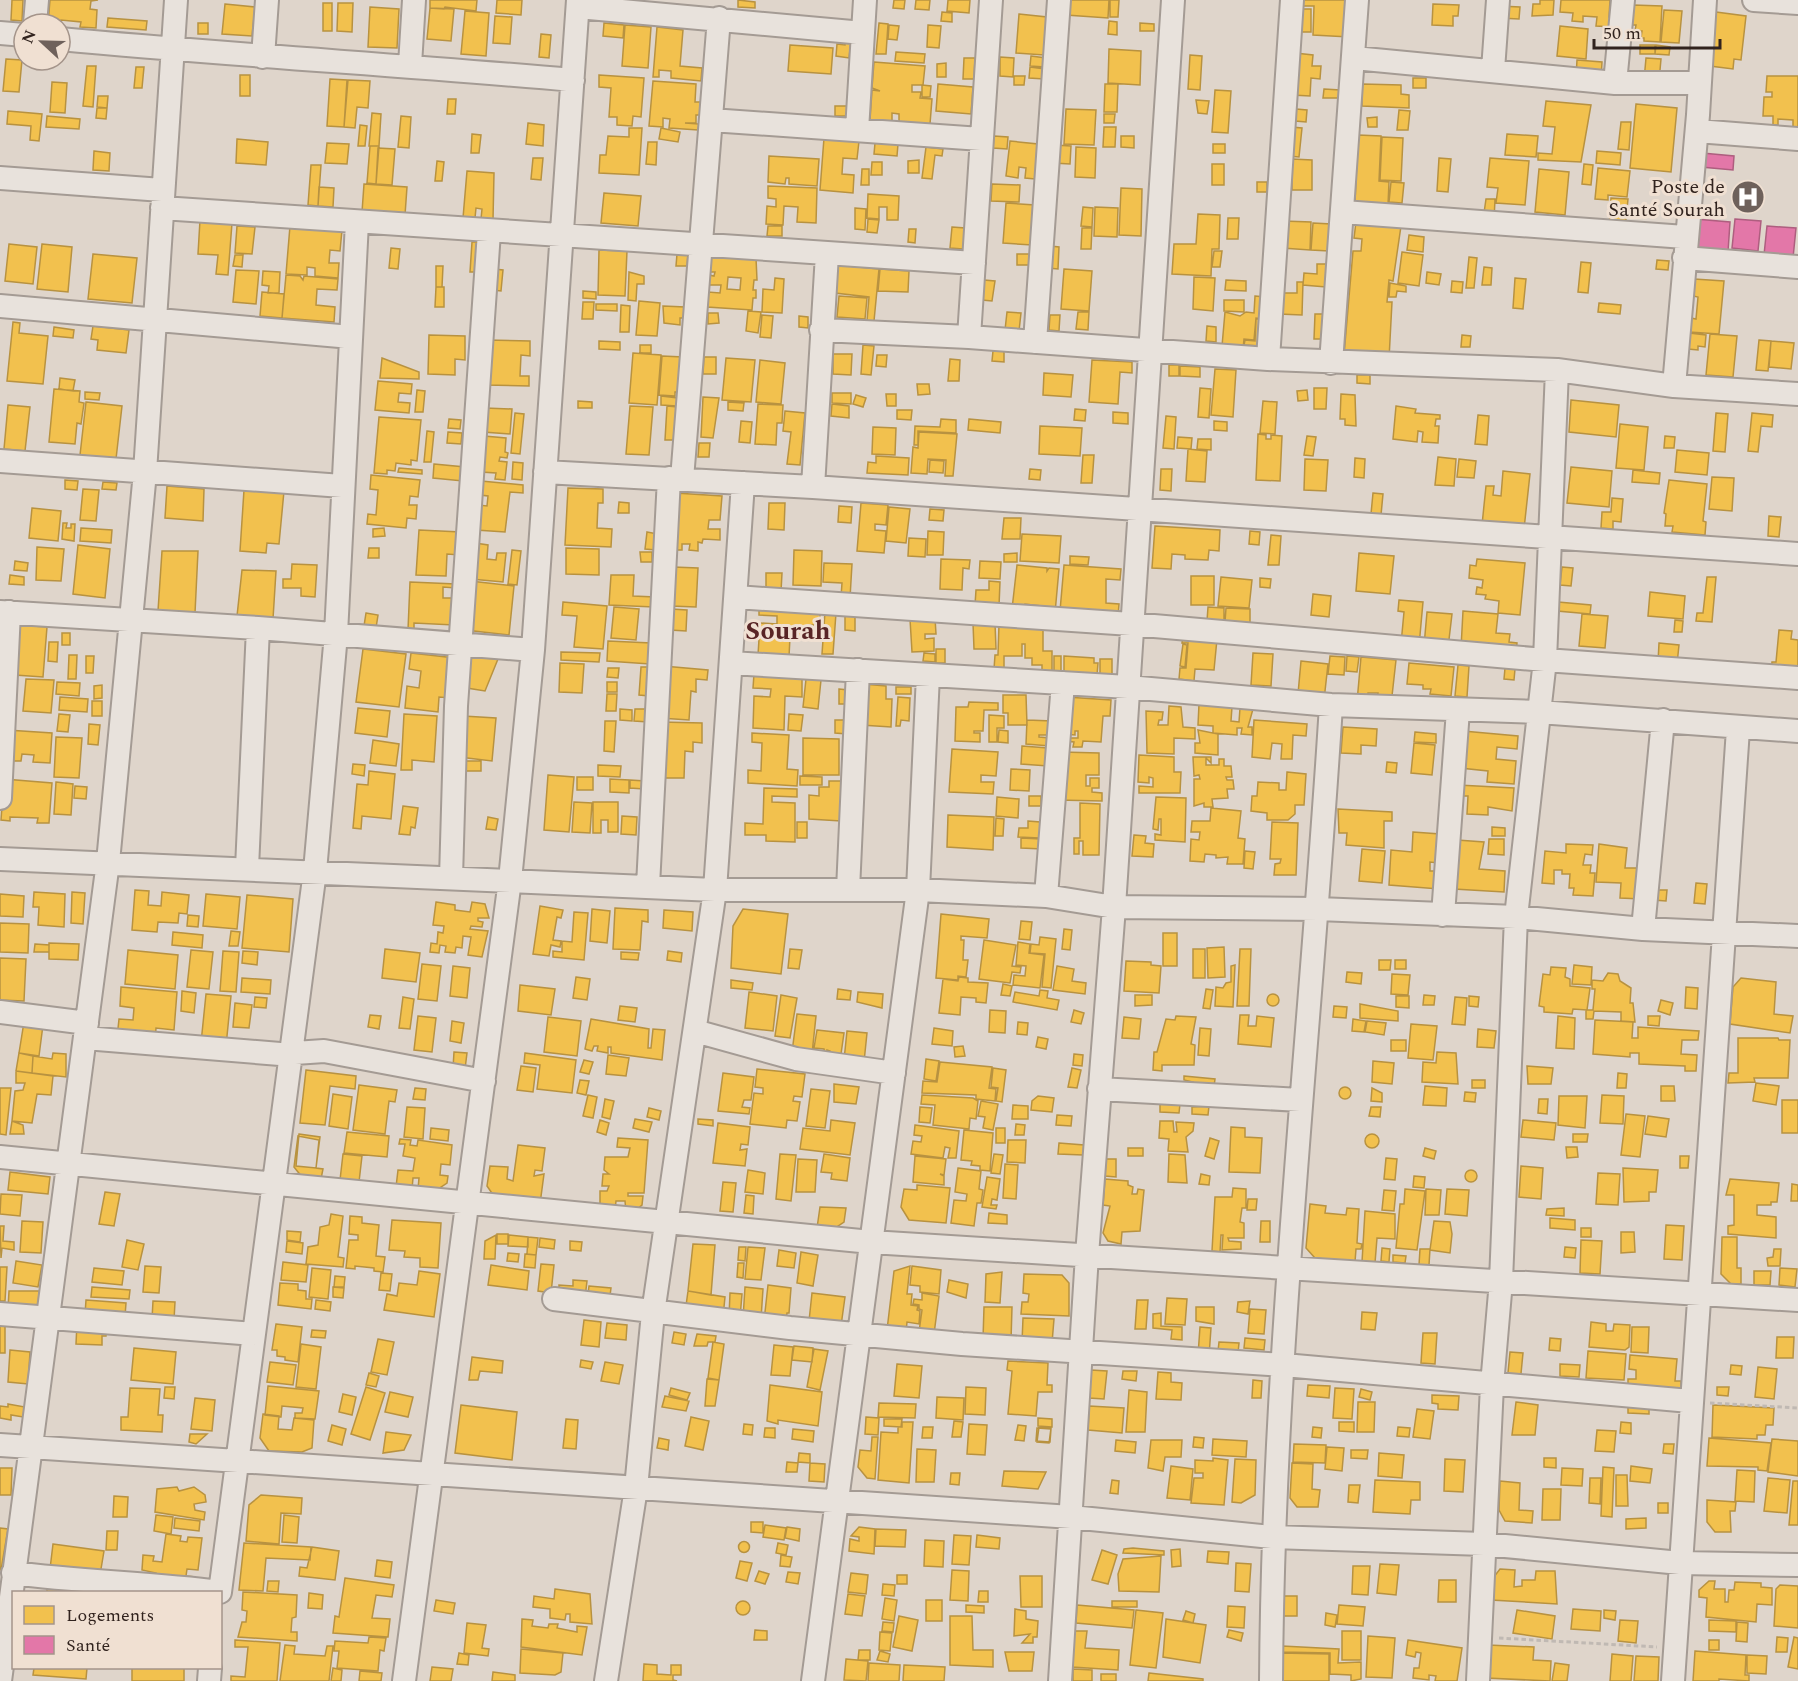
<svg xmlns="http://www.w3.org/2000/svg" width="1798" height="1681" viewBox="0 0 1798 1681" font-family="Spectral,serif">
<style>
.homes{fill:#f2c14e;stroke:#b89240;stroke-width:1.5;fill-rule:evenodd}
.health{fill:#e377a8;stroke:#ae5e7f;stroke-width:1.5}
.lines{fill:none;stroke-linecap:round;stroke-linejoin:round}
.minor-casing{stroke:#a49b94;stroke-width:26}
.path{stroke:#c0b9b3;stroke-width:3;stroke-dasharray:4.5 3;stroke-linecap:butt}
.minor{stroke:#e8e2dc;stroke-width:22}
.labels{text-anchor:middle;stroke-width:6;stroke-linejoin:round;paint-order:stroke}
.poi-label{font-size:20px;fill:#31231e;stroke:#f0e0d2;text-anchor:end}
.district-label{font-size:26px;font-weight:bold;fill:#582425;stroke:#f0e0d2}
</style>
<rect width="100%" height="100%" fill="#dfd5cb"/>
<!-- homes -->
<path class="homes" d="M12 0H23L22 21 11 20Z
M50 0H98L91 1 90 9 97 10 96 28 80 27 81 22 61 20 60 25 48 24Z
M430 0H477L476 11 445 7 444 9 430 8Z
M497 0H522L521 15 496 13Z
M738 0 755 2V8L738 7Z
M894 0H905L904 9 893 8Z
M916 0H930L929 10 915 9Z
M948 0H970L969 13 947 11Z
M1067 0H1109L1108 18 1066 15Z
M1110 0H1119L1118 17H1110Z
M1303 0H1348L1349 37 1313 35 1314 6H1302Z
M1540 0H1554L1553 15 1532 16 1533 4H1540Z
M1561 0H1610L1609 17H1615L1614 27 1596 26 1597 17 1583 16V22L1572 21 1573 13 1560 12Z
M323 3H332V31H323Z
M338 3H353L352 32 337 31Z
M225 4 255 7 252 36 222 34Z
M1433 4 1459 5 1458 16H1453V26L1432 25Z
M1633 5 1662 6 1660 42 1644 41V38H1641L1642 31H1635L1636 25H1628Z
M1499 6 1520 7 1519 19 1499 18Z
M370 7 399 9 397 48 368 47Z
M430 8 454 9 451 41 427 39Z
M1302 9H1311V32H1302Z
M1664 10 1682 11 1679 43 1661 42Z
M465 11 489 13 486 56 461 54Z
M942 12 952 13V22L941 21Z
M1716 12 1746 16 1741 60 1734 59 1733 69 1710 66Z
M1019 14 1047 17 1044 55 1016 53Z
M495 16 512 17 510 44 493 43Z
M108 18 147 21 146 30 107 27Z
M1109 21 1117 22V35L1108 34Z
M198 23H208V34H198Z
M604 23 624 25 623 38 603 36Z
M879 23 888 24 886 54H876Z
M1140 23 1154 24V31H1140Z
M625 25 651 27 648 68 622 66Z
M889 25 899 26 897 40 888 39Z
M928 25 941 26 939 48 927 47Z
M1560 26 1588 29 1586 59 1557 56Z
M657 27 683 30 680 66 702 68 701 81 671 78V71L659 70V77H653Z
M541 34 551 35 549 58 539 57Z
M845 41H851L849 58 836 56 837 44 845 45Z
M790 45 833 48 831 74 788 71Z
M1640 45H1655V54H1640Z
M1656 45 1670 47 1669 55 1655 54Z
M1109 49 1141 51 1140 85 1108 83Z
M896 52 925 54 924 63 895 61Z
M1295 53 1313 55 1312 66H1321L1320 79 1311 78 1310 96 1292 95Z
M1190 55 1202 56 1200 90 1188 89Z
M1031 56 1046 58 1045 67 1030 66Z
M1000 57 1014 58 1013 77 1000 76Z
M964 58H975L974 79H963Z
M1646 58 1661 59 1659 81 1644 80Z
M6 59 22 60 19 92 3 91Z
M1577 60 1602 62 1601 79 1576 77Z
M874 62 925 66 923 85H912V92H921L920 98 932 99 930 124 899 122V114L892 113V121L870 120 872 90 880 91 872 88Z
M946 63V77H937V64Z
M87 66H96L93 107 83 106Z
M136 67H144L142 88H134Z
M1030 67 1045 69 1044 79 1029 78Z
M240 75H250V96H240Z
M599 75 644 78 641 117 633 116 632 126 617 125V117H609L611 88 599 87Z
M1014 76H1025L1024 85H1014Z
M1767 76H1798V127H1793V120L1778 119V125H1773V116H1763L1764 97H1772V92H1766Z
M1413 78H1426V88H1413Z
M330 79 347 80 344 127 327 126Z
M348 80 370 81 368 108 357 107 355 128 344 127Z
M653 81 696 84 695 102H701L700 115H696V123H685L699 124 698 130 669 128 670 119 663 118V127L649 126Z
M52 82 67 83 65 113 50 112Z
M938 84 973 87 971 114 936 111Z
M1105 84H1118L1117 112H1104Z
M1362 84 1401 85V94L1409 95V108L1362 106Z
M922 85 931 86 930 97H922Z
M1324 89 1340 90 1339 98H1323Z
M1215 90 1231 91 1228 133 1212 132Z
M98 96H108L107 108 97 107Z
M448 99H456L455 114H447Z
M1196 100 1209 101 1207 114 1198 113Z
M1546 101 1591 105 1581 162 1538 160V153L1552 154 1555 127 1543 126Z
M1636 104 1677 108 1671 172 1630 168Z
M835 106H847V116H835Z
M97 108H107L106 119 96 118Z
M1066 109 1096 110 1094 145 1064 144Z
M1296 109 1307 110 1306 122 1295 121Z
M1399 110 1410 111 1408 130H1397Z
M8 111 42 114 39 141 30 140 31 126 7 124Z
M372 113 381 114 379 146H369Z
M1104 114H1115L1114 123H1104Z
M47 116 80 119 79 129 46 127Z
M401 116 411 117 409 148 398 147Z
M1377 117V127H1368L1367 118Z
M1621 122H1631L1629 150 1618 149Z
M528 123 544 125 543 146 526 144Z
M360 125 367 126 365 146H358Z
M1104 127H1116L1115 147H1103Z
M1291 127 1302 128 1299 157 1288 156Z
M629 128H642L639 175 599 173 600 155H606L608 136 629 137Z
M661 128 680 132 678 142 659 139Z
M472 134 481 135 479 153H471Z
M1507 134 1538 136 1536 157 1505 155Z
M1358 135 1381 136 1379 181 1389 182 1388 205 1355 203Z
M994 136 1008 137 1007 149 993 148Z
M1121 136H1134V148L1121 147Z
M1382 137 1403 138 1401 181 1380 180Z
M824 138 859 141 857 159 843 158 842 174 854 175 853 193 820 190Z
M237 139 268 142 266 165 236 163Z
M1010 141 1038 144 1035 179 1025 178 1026 168 1019 167 1018 178 1006 176Z
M648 142H657L656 165 646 164Z
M327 143 349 144 347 164 325 163Z
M875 143 898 144 897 156 874 154Z
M1213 144H1225V153H1213Z
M1054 145 1071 146 1070 164 1053 163Z
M370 146H379L376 184 367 183Z
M926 147 943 149 942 156 935 155 932 179 922 178Z
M1076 147 1096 148 1095 178 1075 177Z
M378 148 395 149 392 185 376 184Z
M94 151 110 153 109 171 93 170Z
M1597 151 1621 153 1620 165 1596 163Z
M769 156 819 159 817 186 789 184V178H786L785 184 768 182Z
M533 158H543L541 180 531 179Z
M1439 158 1451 159 1448 192 1437 191Z
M1490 158 1529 161 1525 205 1496 203 1498 188 1487 187Z
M1292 159 1312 160V190H1292Z
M919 160V173H908V161Z
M437 161 444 162 442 181H435Z
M872 162H882V175H871Z
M1212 164H1224V185H1212Z
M1584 164 1593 165 1591 185 1582 184Z
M311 165H321L318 206 308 205Z
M1598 168 1630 171 1627 197 1608 195V200L1595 199Z
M862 169H869V185H861Z
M1539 169 1569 172 1565 215 1535 212Z
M467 171 494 173 493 220 481 219 482 209 476 208 475 218H463Z
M1257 182H1267V192H1257Z
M1391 182 1404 183 1402 203 1389 202Z
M364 184 407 187 405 215 362 212Z
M992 184 1020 185 1019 202 991 201Z
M768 186 817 188 816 223 797 222 798 207 784 206 783 225 766 224 767 206 776 207V199L768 198Z
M319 187 334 188 333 207 318 206Z
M1121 188 1142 189 1141 236 1119 235Z
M604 193 641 196 638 226 601 223Z
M868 194 899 196 898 220H887V207H879V219L867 218Z
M1611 198 1628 199 1625 229 1609 228Z
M1486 199H1495L1494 221 1483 220Z
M1006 203 1035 205 1032 245 1003 243Z
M1083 207 1093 208 1092 227 1081 226Z
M1095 207 1118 208 1117 237 1094 236Z
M855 208 866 209 865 230 855 229Z
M1198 214 1220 215 1219 249H1212L1211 276 1172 274 1174 244H1196Z
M1228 218H1239L1238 239H1227Z
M868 219 879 220 877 233 867 232Z
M200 220 232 223 228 275 216 274 218 255 198 254Z
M1283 221 1311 222 1310 250 1282 248Z
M1356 222 1401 226 1393 281 1389 280 1387 302H1392L1389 359 1379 353 1357 351V356L1344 355 1353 251H1361L1362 239 1354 238Z
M1313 223 1331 224 1329 251 1311 250Z
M237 226 255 227 252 254 235 253Z
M290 226 342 230 340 251 330 250 329 263H339L338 278 315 276V268L307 267V275L286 274Z
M768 226H782V236H767Z
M952 227 965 228 963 249 950 248Z
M1082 228H1092L1091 249H1081Z
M909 229H916L915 243 908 242Z
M1409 235 1424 237 1423 252 1407 250Z
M472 242H479L476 272H470Z
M9 244 37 247 33 284 5 281Z
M42 244 72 247 68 292 37 289Z
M1050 246 1059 247 1058 269 1048 268Z
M391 248 400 249 398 269 389 268Z
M599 250 627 251 625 296 598 295Z
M1214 251H1222L1220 267H1212Z
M1402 252 1423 255 1419 286 1398 283Z
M93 254 137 258 132 303 88 299Z
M677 254 688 255 687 266H676Z
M1017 254H1029V265H1017Z
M235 255H243L242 267 233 266Z
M710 255 756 258 757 280H754L753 290H756V298H753L752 310 707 307 708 292 720 293 721 285H708L709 275 714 276 715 272H709ZM728 277 741 278 740 290 727 289Z
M1469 257 1477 258 1474 288H1466Z
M1657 260 1669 261 1668 270 1656 269Z
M1581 262 1591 263 1588 293 1578 292Z
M1317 264H1328L1326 287 1303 285 1304 273 1317 274Z
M838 265 879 269 874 321H867L869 297 835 293Z
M436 266H443L442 287H436Z
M1484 267 1492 268 1491 285H1482Z
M494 269 503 270 501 291 493 290Z
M880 269 909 271 908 292 878 291Z
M1064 269 1092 271 1089 311 1061 309Z
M236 270 259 271 256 304 233 302Z
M263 271 280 272 279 293H268L269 286 262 285Z
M629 272 644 276V284H637L636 301 628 300Z
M1427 272 1441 274 1439 285 1426 283Z
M286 275 300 276 303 280 304 276 338 279 337 290 317 289 316 305 335 307 334 322 282 318Z
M1194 277 1215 278 1213 311 1193 309Z
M775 278 784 279 782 313 762 312 763 289 774 290Z
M1515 278 1526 279 1523 309 1513 308Z
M1694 279 1724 281 1719 334 1689 332 1691 318 1696 319 1698 297 1693 296Z
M984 280 995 281 992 301 982 300Z
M1226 280 1246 281V291L1225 290Z
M1452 281 1463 282 1462 293 1451 292Z
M1297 282H1303L1302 315 1279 314 1284 288V293H1297Z
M1390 283 1406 286V292L1397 291 1396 297H1389Z
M436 287H444V307H435Z
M583 291 596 292V299L583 298Z
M262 292 284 294 282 318 260 316Z
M839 296 867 298 865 319 837 317Z
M1255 296 1265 297 1263 319 1256 318 1254 340 1244 339 1243 349 1222 346 1225 312 1240 316 1246 312 1254 313Z
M1224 300H1244V312L1224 311Z
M639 301 660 303 657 336 636 335Z
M583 302H594L593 319H582Z
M1599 303 1621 305 1620 314 1598 312Z
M596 304H617V311L596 310Z
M621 305 630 306 629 332H620Z
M663 306 685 307V318H680V325L664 323Z
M748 311 761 312 758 333 746 331Z
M1007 312 1021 313 1019 331 1005 330Z
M1078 312H1089L1088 330 1076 329Z
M708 313H718L719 323 708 324Z
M1315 314H1325L1324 339H1314Z
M762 315 773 316 771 338 760 337Z
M1050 315H1060L1059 331 1049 330Z
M799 316 808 317V328L799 327Z
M1256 319H1263L1261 346 1244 345 1245 340 1255 341Z
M13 322 20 323 19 333 48 336 43 384 7 381Z
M93 326 129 330 126 353 97 350 98 340 91 339Z
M1207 326 1216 327V342L1206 341Z
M54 327 74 330 73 338 53 336Z
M1689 333 1706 335 1705 347 1698 346V350L1688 349Z
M1710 334 1737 336 1733 377 1706 375Z
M429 335 465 336V360L455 359V375L428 374Z
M1462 335 1471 336 1470 347H1461Z
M486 340 530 341V356L521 355 520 376H529V386L485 385Z
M1759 340 1771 341 1768 371 1756 370Z
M599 341 620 342V350L599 349Z
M1771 341 1794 343 1791 369 1769 367Z
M640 345H651V353H640Z
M863 345 874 346 871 375 861 374Z
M993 351H1004V362L992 361Z
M633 353 661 355 657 405 629 403Z
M833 354H852L851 375 833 374Z
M877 355H887L886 367 876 366Z
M662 356 683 357 680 392H675V396L659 395Z
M704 357H716V374H703Z
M382 358 419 372V379L380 378Z
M726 358 755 360 751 402 722 400Z
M950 359 960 360 959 381H948Z
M760 360 785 363 781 404 756 402Z
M1092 360 1132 362V373L1120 372 1118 404 1089 402Z
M1169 365H1179V376H1169Z
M1180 366 1200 367V377L1180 376Z
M1215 369 1236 370 1233 417 1211 415Z
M1044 373 1073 375 1071 397 1043 395Z
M1357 375H1370V384L1357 383Z
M60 378 75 380 73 391 59 389Z
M378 381 412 384 411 394 399 393 398 402 410 403 409 413 375 410Z
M917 384H929L930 394 918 395Z
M1200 388 1211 389 1209 418 1198 417Z
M1314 388H1327L1326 409H1314Z
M54 389 80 391 79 402 84 403 81 424 77 423 75 444 49 442Z
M417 390 425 391 423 412H415Z
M1307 390 1308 400 1298 401 1297 391Z
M85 392 100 393 99 400 85 399Z
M832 393H851V404L832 403Z
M886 394H896V406H887Z
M1341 394 1355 395 1356 426 1345 425V419H1340Z
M856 395 866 398 863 407 853 404Z
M661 396 678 398 677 406 661 405Z
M703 397 719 398 713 438 701 437Z
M1571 400 1619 405 1616 437 1569 432Z
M578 401 592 402V408H578Z
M1263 401 1277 402 1275 434 1260 433Z
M86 402 122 406 116 459 80 455Z
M728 402 744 403 743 411 728 410Z
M758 404 783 405 782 423H777L776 445 755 444Z
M832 404 849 406V418L831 416Z
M8 405 30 407 25 451 4 449Z
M630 406 653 407 649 455 626 454Z
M667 406 678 407 676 440H665Z
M1396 406 1416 409 1415 413 1440 415V419H1436L1435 426H1439L1438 443 1422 442 1423 432 1418 431 1417 442 1393 439Z
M485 408 512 409 510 434 483 432Z
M1075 409 1086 410 1085 421 1074 420Z
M897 410H912L911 420 897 419Z
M785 411 805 413 800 465 787 464 791 432 783 431Z
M1113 412 1128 413V424L1113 423Z
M515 413 524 414 520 454 511 453Z
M1716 413 1728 414 1725 452 1713 451Z
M1752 413 1773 415 1772 427 1761 426 1758 452 1748 451Z
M1478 415 1489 416 1487 445 1475 444Z
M1166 416 1176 417 1174 449 1163 448Z
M379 417 421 420 417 461 411 460V465L396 463 395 471 387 470V474L374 473Z
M449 419 461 420 460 429 448 428Z
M941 419 956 420V433L918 431V445H914L915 426 940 427Z
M969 419 1001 422 1000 433 968 430Z
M741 421 752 422 750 443 739 442Z
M1214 421 1227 422V431L1214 430Z
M1620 424 1648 427 1644 470 1616 468Z
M1040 426 1082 428 1080 456 1039 454Z
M873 427 896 428 895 455 872 454Z
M427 431 434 432 431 462H424Z
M448 432 462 433 461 444 447 443Z
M919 432 957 434 953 476H945L946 460 928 459 927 474 911 473 913 447 918 448Z
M1258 434 1266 435V439H1271V435L1282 436 1280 481 1256 480Z
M484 436 506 438 505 452 508 453 507 458 500 457 499 461 507 462 505 480 495 479 496 473 481 472Z
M1307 436 1316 437 1313 456 1304 455Z
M1665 436 1675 437 1674 448H1664Z
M1178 437 1192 438 1191 449 1177 448Z
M1198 439H1211V450L1197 449Z
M699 443H710L709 457H698Z
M1188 449 1207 451 1205 482 1186 481Z
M1677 450 1709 453 1707 475 1675 472Z
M1083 455H1094L1092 483H1081Z
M876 456 909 458 908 475 867 473 868 462 876 463Z
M1438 457 1456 459 1454 486 1435 485Z
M1355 458 1365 459 1364 478 1354 477Z
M1305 459 1328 460 1326 491 1304 490Z
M1459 459 1476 461 1474 478 1457 477Z
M930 460 944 461 943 473 929 472Z
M513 462 523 463 522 480 512 479Z
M434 464 465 467 463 481 433 478Z
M1571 467 1612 471 1609 507 1567 503Z
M399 468 422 470V474L398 472Z
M1030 469 1041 470 1040 480 1029 479Z
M1161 469H1172L1171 491 1160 490Z
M1633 470 1660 473 1659 484 1632 482Z
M1503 471 1530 474 1524 529 1482 525 1486 486H1494L1493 495 1501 496Z
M371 475 420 480 418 497 410 496 409 505H417L416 519 407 518 406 528 367 524 368 514 376 515 378 490 370 489Z
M1712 477 1734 478 1732 511 1709 509Z
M65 480 78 481 77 490 65 489Z
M1669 480 1707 484 1703 521 1706 522 1705 535 1672 532 1673 526H1665L1666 514 1664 513Z
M481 481 523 485V493L510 492 505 532 476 530 479 505 487 506 488 496 480 495Z
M103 482 117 483 116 490 102 489Z
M167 486 204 489 203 521 165 518Z
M568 488 603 489V503H598L597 528 612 529 611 547 565 545Z
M83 489 99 490 96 521 80 520Z
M244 490 284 491 279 544 267 543 266 553 240 551Z
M675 493 722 496 720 520H709L708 529H720V540L703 539 702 543 698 542V551L689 550 690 544H682V550H673Z
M1373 493 1383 494 1381 515 1371 514Z
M1612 498 1623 499 1621 522 1613 521V529L1601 528 1602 512H1611Z
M619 502 629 503V513H618Z
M769 503H785L784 530 768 529Z
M861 503 888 505 886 525 875 524V530L886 531 884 553 857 551Z
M839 506 852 507 851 523 838 522Z
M889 507 910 509 906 543 886 541Z
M32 508 61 511 58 541 29 538Z
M930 509 944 510 943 521 929 520Z
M1769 516 1781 517 1779 537 1768 536Z
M1004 518H1021L1020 539H1002Z
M63 523H67L66 528H71V524H75L74 541 62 539Z
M1155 526 1220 530 1219 551 1209 550 1208 560 1185 559V555L1172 554 1171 569 1152 568Z
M81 528 112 530 111 543 80 541Z
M384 528 385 536 373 537V529Z
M419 530 461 532 460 555 447 554 446 576 416 575Z
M928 531 944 532 943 555H927Z
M1250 531 1260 532 1259 545 1249 544Z
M647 532 658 534 656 550 645 549Z
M1022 534 1061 536 1059 563 1020 561Z
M1271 535 1281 536 1279 565H1268Z
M909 538 926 539 925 557 908 556Z
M475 543 488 545 487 559 496 560 497 553H506L503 582 471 579Z
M78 545 110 549 105 598 73 594Z
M37 547 64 549 61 581 36 580Z
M369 548H379V558H368Z
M566 548 599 549V575L566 574Z
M512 550 521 551 517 585 508 584Z
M794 550 822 551 821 586 793 585Z
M162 551H198L195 613 158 611Z
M640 552H652V562H641Z
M1017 553V562H1004V554Z
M1359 553 1394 556 1390 594 1356 591Z
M1070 556 1089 557 1088 565 1070 564Z
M941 559 970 560 969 569 963 568 962 590 940 589Z
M1477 559 1525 563 1520 615 1498 613 1499 601 1485 599 1486 595 1476 594 1477 587 1482 588 1483 580 1469 578 1470 565 1476 566Z
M15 561 28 563 27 571 14 570Z
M980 561 1001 562 1000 579 979 578Z
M824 563 852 564 850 598 841 597 842 583 823 582Z
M292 564 317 565 315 597 301 596V588H283V579H291Z
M1017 565 1047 568V571L1049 568 1059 569 1055 613 1041 612V606L1025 604 1024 610 1012 609Z
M1064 565 1121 569 1120 580 1106 579V603L1119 604 1118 616 1060 611Z
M673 567 698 568 696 607 671 606Z
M1562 567 1573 568 1571 586 1560 585Z
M242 570 276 571 273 619 237 616Z
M766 573H782L781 592 766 591Z
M10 575 24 577V585L9 584Z
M611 575H634L633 596 655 597 654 607 609 605Z
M1191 576H1214V605H1191Z
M1221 577 1252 580 1249 608 1218 606Z
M1707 577H1716L1712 622 1696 621 1697 613H1703Z
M1260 578 1271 579 1270 588 1260 587Z
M470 581 514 586 509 635 465 630Z
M989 581 1000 582 999 606 975 605 976 590H989Z
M410 582 456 584V588L443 587V598H455L454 625 414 623V630H408Z
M1650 592 1685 596 1683 619 1648 616Z
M1313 594 1331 596 1329 617 1311 615Z
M1399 600 1423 602 1419 646 1401 644 1404 612 1398 611Z
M563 602 607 606 603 649 574 647 577 616 562 615Z
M1558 602 1591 605 1590 614 1557 611Z
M759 606 820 610V625H808V638L790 637 789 657 758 655 760 623 777 624V616L759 615Z
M614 607 639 609 636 640 611 638Z
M1208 607 1224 608V621H1207Z
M1226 608 1250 609V623L1225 622Z
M671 609 687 610 686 631 670 630Z
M1463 611 1498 614 1496 633 1510 634 1509 642 1517 643 1516 653 1461 648Z
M825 612 836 613 833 654H822Z
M1427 612 1452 614 1448 648 1424 646Z
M366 613 378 615 376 628 364 626Z
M845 614H855V631L845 630Z
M1582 614 1608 616 1605 648 1579 646Z
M935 618 936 634H925V639L934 638V651L912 652 910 619Z
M1675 620 1683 621 1682 632H1674Z
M973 623H995L996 649H974Z
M999 624 1043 626V651H1052V672H1042V665H1032V658H1025V644H1022V656H1004V669H994L995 655H998Z
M18 625 47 627 43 677 15 675Z
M1779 630 1792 631 1791 639 1798 640V675L1771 672 1772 662H1776Z
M62 633H70V645H62Z
M1183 636 1217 639 1214 670 1195 669 1194 681 1179 679 1180 668H1186L1188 643H1182Z
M608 641 651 643 650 664 607 661Z
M49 642H58L57 662 48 661Z
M1659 643 1679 645 1677 664 1658 662Z
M1183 644 1187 645 1185 667 1180 666Z
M363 649 406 654 399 707 356 702Z
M936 649H945V663H936Z
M561 652 600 653 599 662 561 660Z
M411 653 455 658 451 698 439 697 438 712 405 708 407 686 419 688 421 671 409 669Z
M924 653 935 654V662L923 661Z
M1253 653 1273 654 1271 686 1251 685Z
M69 655H77L76 679H68Z
M86 656H94L93 673H86Z
M1054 656H1061V671H1054Z
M1064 656 1094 658V663H1098L1097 675 1064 674Z
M1330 656 1345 657 1344 675 1328 674Z
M1347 656 1359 657 1357 672 1346 671Z
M468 657 498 659 485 691 467 688Z
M1361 657 1396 660 1391 705 1377 703 1378 693H1368L1367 702H1357Z
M1100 659H1112V676H1100Z
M1301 661 1328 664 1324 700 1298 694Z
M560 663 584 664 582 693 559 692Z
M1409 663 1454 667 1451 696 1430 694 1431 689H1423V685L1407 684Z
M1458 665 1469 666 1467 697 1455 696Z
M663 666 708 670 707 680 696 679V692L691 691 689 720 660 718Z
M641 667H651L649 696 639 695Z
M608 668H619L618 678 607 677Z
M1505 668 1515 669 1514 680 1504 679Z
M754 674 802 677V697L785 696 784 730 753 728 754 696 770 697 771 689 753 688Z
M26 679 54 680 51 713 23 711Z
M806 679 821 680 818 709 803 707Z
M57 682 80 683 79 696 56 694Z
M607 682H617V692H607Z
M863 684 886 686V699H892L891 727 861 725Z
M102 685V698L94 699V686Z
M896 687H911V694H896Z
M839 689 848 690 847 704H839Z
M607 694H617L616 711H606Z
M1003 695H1026L1027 725H1008V713H1003Z
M60 697 88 699 87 712 59 710Z
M898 697 910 698 909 721 901 720 900 726H896Z
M1066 697 1111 700 1110 716H1103L1101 742 1083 741 1082 747H1073L1074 742 1064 741 1065 738H1078V731H1075V735L1064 734Z
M92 701H102V716H92Z
M969 702 998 703V710H984L983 731H974V733H980V742L955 741 956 707H968Z
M1199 704 1232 707 1231 721 1239 722 1240 708 1253 709 1248 727H1252V735L1241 734 1242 728H1237V735L1213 733V726L1198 725Z
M1169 706 1181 707 1183 727 1195 728V739L1174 738V754L1147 753 1146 711 1163 712 1162 720H1159L1158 725H1168Z
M358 708 390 711 387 737 355 733Z
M620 709 632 710V721L620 720Z
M635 709H648V722L634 721Z
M59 714 70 715 68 732 57 731Z
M404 714 437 716 434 762 412 760V770H401Z
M789 714 803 715 801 731 788 730Z
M989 715 1004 716V728H997V742H989Z
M463 716 496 718 492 761 459 757Z
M835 720H848L847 734 835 733Z
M1027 720 1052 721V735H1039V737L1050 738V746L1026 744Z
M1254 720 1307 724 1306 736 1293 735 1292 759H1281L1282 744 1272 743 1270 759 1252 757Z
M605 721H616L614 752 604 751Z
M660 722 702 723V743L693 742V752L685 751 684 778H658Z
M89 724 100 725 98 745 88 744Z
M1343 727 1377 729 1376 746 1361 745V754L1341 753Z
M7 730 52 733 50 763 33 762 34 755 22 754 21 761H5Z
M999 730 1008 731V743L998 742Z
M1198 730 1218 734V755L1195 753V743H1200Z
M1463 731 1518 736 1517 749 1497 747 1496 759 1516 761 1514 784 1487 782 1488 771 1460 768Z
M1415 732 1436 734V743L1414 742Z
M752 733 789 735 787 769 798 770 797 786 748 783V770L761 771 762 743 752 742Z
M56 737 82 738 79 778 54 777Z
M803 738 839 739V775H803Z
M373 740 399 744 396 766 370 763Z
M1414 743 1435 745 1432 775 1411 773Z
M1022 746 1048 748V766L1021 764Z
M952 749 998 752 996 776 981 775V782H994L993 794 949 792Z
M1061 752 1099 753V775H1086V786H1090V778H1099V788H1092V792L1102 793V801L1058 800 1063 771H1068V759Z
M1139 755 1174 757V772H1181L1180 793H1139V786L1153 787V778L1149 777V783L1138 782Z
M1193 757H1211V763L1206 758V765H1219V759H1224V766H1231L1232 777H1226L1227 780H1233L1234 789H1227L1228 798 1212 799 1213 807H1204V803L1194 806V779H1200L1199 775 1194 776Z
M460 761H481V771H460Z
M1387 762 1397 763 1396 773 1386 772Z
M353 764 365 765 364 776 352 774Z
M598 765 621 766 620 777 598 776Z
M1011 769 1030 770 1029 791 1010 790Z
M369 771 395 774 391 819 362 816 361 829 353 828 357 784 368 785Z
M1287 772 1306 774 1304 805H1295V814L1288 820H1267V813L1251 811 1252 796H1257L1258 782 1279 783V790H1286Z
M548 775 574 777 569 832 544 830Z
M800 776 822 777V785H800Z
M577 777H593V790H577Z
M4 779 52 783 49 823H37L38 818 10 817V821L1 820Z
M610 779 629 780V793L610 792Z
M630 780 645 781 644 789 630 788Z
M829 781H843L841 821 809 819V795L819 796V787H829Z
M56 782 73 784 71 815 54 814Z
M1458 785 1514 788 1512 811 1488 807V815L1467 814 1468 796H1458Z
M75 786 87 787 86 799 74 798Z
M764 788 797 789V797L772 796V802L795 803V842L766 841V835H745V823L763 824Z
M1029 796H1041V806H1029Z
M997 797 1019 799 1018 818 996 816Z
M1156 797 1186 798 1185 842 1155 840V834L1161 835V819H1159L1158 830 1153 829Z
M574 802 592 803 590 833 572 832Z
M593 802H618V832H608V820H601V833H593Z
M1080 803 1100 804 1099 855H1083V841H1079V854H1074V838H1080Z
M403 806 418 808 415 828 411 827 410 835 399 834Z
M1211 808 1241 811 1238 838 1245 839 1243 864H1227L1228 857 1216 858V855L1205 854 1204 862 1190 861 1191 839 1199 840 1200 832H1191L1192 821H1210Z
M1338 809 1392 812V821H1384V848L1346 845 1347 833H1339Z
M948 815 994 817 993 850 947 847Z
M622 816 637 817 636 835 621 834Z
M488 817 498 819 496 830 486 829Z
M996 818 1004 819 1003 836H995Z
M1028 821 1040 822V838L1018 837 1019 828H1028Z
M797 822H807V838H797Z
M1272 822 1298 823 1296 875H1274L1275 864 1280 863 1281 859H1270Z
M1492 827 1505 828V836H1492Z
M1413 832 1440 834 1438 863 1430 862V871H1440L1439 889 1389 885 1391 850 1412 852Z
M1134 835 1146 836 1145 843 1154 844 1153 857 1132 856Z
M1021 838 1042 839V849L1021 848Z
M1489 839H1504V855L1488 854Z
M1457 840 1484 842 1479 869 1505 871 1504 892 1454 889Z
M1566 844 1593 845 1592 855 1585 854 1583 865H1591L1590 873H1595L1593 896 1573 895 1574 888H1569L1570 874H1562V870H1554V884L1542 883 1545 851 1566 853Z
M1599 844 1627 848 1625 868H1639L1641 899 1620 898 1621 883 1596 882Z
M1362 849 1385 851 1382 883 1359 881Z
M1245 851 1255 852 1253 869 1244 868Z
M1696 883 1707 884 1705 904 1694 903Z
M135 890 149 891 148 905 161 906 162 892 189 895 187 914 179 913 178 923 158 922 157 932 132 930Z
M1653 890H1667L1666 901 1653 900Z
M34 892 65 894 64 927 38 925 39 907H33Z
M72 892 85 893 83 924 71 923Z
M0 894 24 896 23 917 0 916Z
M206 894 240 897 237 929 203 926Z
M247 895 293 899 289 952 242 948Z
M436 902 455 905V910L470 912 472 902 485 904 489 918H478V921L483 922 482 927 471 926 470 929 488 931 482 957 468 955 471 937 463 936 462 948 456 947 455 953 445 952 446 946 440 945 439 953 430 952 431 943 437 944 438 932 443 933 444 926 433 925Z
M540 906 563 910 561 918 557 917 553 940 561 941 560 947 551 945 549 956 533 954Z
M615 908 648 910V922L642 921 640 950 613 949Z
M592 909 610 911 607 943 590 941Z
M743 909 788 914 781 974 731 968 733 926Z
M664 910 693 912 692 931 663 928Z
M574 912 588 913 584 960 553 957V951L562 952V941L572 942Z
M941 914 989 919 987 938 961 936V940H964L963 960H968L966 977 958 976V980L936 978Z
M188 915 199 916 198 927 187 926Z
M1021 921 1032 922 1030 940 1019 939Z
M0 923 29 924 28 953 0 952Z
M1064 929 1072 930 1070 950 1062 949Z
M231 931 240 932 238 946H229Z
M173 932 203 935 202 948 172 945Z
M1163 933H1177V966H1163Z
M1040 937 1056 939 1051 988 1042 987 1045 954 1030 953 1031 944 1039 945Z
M984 940 1016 945 1012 966 1021 967 1020 973 1012 972 1010 983 979 979Z
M1018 942 1030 944 1029 953 1044 955 1040 988 1013 985 1014 975 1025 976 1026 966 1016 965Z
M49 943 79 944 78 960 49 959Z
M35 944 49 945V952H34Z
M1224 947 1225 977 1208 978 1207 948Z
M385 949 420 953 416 982 382 978Z
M790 949 802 950 799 969 788 968Z
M1193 949H1205V978H1193Z
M1240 949H1251L1249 1006H1237Z
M128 950 178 955 175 989 125 984Z
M191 950 213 952 209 989 187 987Z
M223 951 239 952 236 992 220 991Z
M243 951 258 952 257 965 242 963Z
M668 951 682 953 681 962 667 960Z
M621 952 639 953 638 960 621 959Z
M0 958 26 959 24 1001 0 1000Z
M1379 960H1391L1390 970H1379Z
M1395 960H1406V969H1395Z
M1126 961 1151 962V965L1161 966 1159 993 1124 991Z
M422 964 441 966 437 1001 418 999Z
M1235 965 1233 1007 1215 1006 1216 987 1223 988 1226 983 1231 982V966Z
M1574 965 1592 967 1591 985 1572 984Z
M453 966 470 968 467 998 450 996Z
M1057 966 1074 969 1072 981 1086 983 1085 994 1053 990Z
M1551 967 1566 968 1565 977 1570 979V986L1590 988 1587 1010 1573 1009 1572 1014 1544 1012V1007L1539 1006 1543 974 1550 975Z
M1347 972 1362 973 1361 984 1346 982Z
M1608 973 1618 974 1620 981 1631 988 1630 1003H1633L1635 1022 1621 1021V1012L1594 1011 1593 1019H1586V1010H1593L1595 989H1592V980L1603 981Z
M1392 974 1410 975 1408 995 1391 994Z
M576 977 590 979 587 1000 573 998Z
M959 977 968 978V982L988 983 986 1003 976 1002V998L961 997 960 1015 939 1013 943 979 958 981Z
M242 978 271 980 270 994 241 992Z
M1741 978 1776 982 1774 1014 1793 1016 1790 1033 1730 1024 1733 987Z
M731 980 753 983 752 990 731 988Z
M1003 984 1012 986 1010 996 1001 995Z
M520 985 555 989 551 1015 518 1011Z
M121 987 177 992 174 1030 156 1028 155 1041 117 1038 119 1019 133 1020 134 1008 120 1006Z
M1686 987 1698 988 1697 1009 1685 1008Z
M838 989 851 991 850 1000 837 999Z
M1206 989 1213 990 1210 1009 1203 1008Z
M1040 990 1048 991 1047 998 1059 1000 1057 1010 1013 1002 1015 992 1039 996Z
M182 991 196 993 194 1013 181 1011Z
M749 992 777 996 773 1031 745 1028Z
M858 992 883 994 882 1008 857 1002Z
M1267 1000a6 6 0 1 1 12 0a6 6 0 1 1-12 0Z
M206 994 231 996 226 1046 201 1043Z
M781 995 797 998 790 1038 775 1036Z
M1135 995H1152V1005L1135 1006Z
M1424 995 1435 996 1434 1005H1423Z
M1396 996H1409V1008L1396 1007Z
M1469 996 1479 997 1478 1007 1469 1006Z
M255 997 267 998 266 1008 254 1007Z
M403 997 414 999 410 1029 399 1028Z
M1455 997 1467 998 1465 1025 1452 1024Z
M1661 1000 1673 1003 1670 1015 1658 1011Z
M235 1003 252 1005 249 1028 233 1027Z
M1360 1004 1398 1011V1021L1360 1018Z
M620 1006 637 1008 635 1022 618 1020Z
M1334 1006 1347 1007 1346 1018 1333 1017Z
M990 1010 1006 1011 1005 1033 989 1032Z
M1074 1010 1084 1013 1081 1024 1071 1022Z
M797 1014 816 1016 812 1054 792 1052Z
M370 1015 381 1016 379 1029 368 1027Z
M1240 1015H1249L1248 1026H1256L1257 1016 1274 1018 1271 1047 1238 1044Z
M418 1016 436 1018 432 1052 414 1050Z
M1176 1016 1196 1017 1191 1044 1195 1045 1194 1065H1162V1071L1153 1070 1154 1052H1157L1166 1019 1175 1020Z
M1558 1016 1575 1018 1574 1049 1556 1048Z
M1648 1016H1660L1659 1026 1648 1025Z
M548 1017 581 1021 577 1056 544 1052Z
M1124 1017 1141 1019 1139 1039 1122 1038Z
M591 1019 649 1029 648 1048H651L653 1029 665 1030 662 1060 611 1053V1047H608V1053L597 1051 598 1046H594L592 1051 585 1049Z
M1353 1019 1366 1021 1364 1032 1352 1031Z
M1595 1020 1633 1022 1632 1038H1638V1027L1699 1031 1698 1040H1682L1681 1054 1697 1055 1696 1071H1685V1066L1639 1064V1053H1630V1057L1593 1054Z
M452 1021 464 1023 461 1043 450 1041Z
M1367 1021 1386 1023 1384 1035 1365 1032Z
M24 1022 43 1025 39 1056 19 1053Z
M1018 1022 1028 1023 1027 1035 1017 1034Z
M1411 1024 1437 1026 1433 1060 1408 1058Z
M934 1028 953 1031 952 1046 932 1044Z
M1200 1028 1211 1029 1209 1056 1198 1055Z
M1478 1029 1496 1031 1494 1048 1477 1047Z
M817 1030 844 1033 840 1061 829 1060 830 1051 827 1050 826 1060 824 1049 814 1048Z
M847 1031 867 1033 864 1062 844 1060Z
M1038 1037 1048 1039 1046 1049 1036 1047Z
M1738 1038H1778L1779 1040H1790L1788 1078H1754L1755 1082 1728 1083 1729 1073H1738Z
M1391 1040H1406V1051H1391Z
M963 1046 965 1056 955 1057 954 1047Z
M454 1052 467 1053 465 1069 453 1068Z
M1437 1052 1456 1053 1458 1084 1422 1082 1423 1062 1436 1063Z
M19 1053 33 1056 32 1073 16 1071Z
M53 1053 66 1054V1077L32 1073 33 1056 52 1059Z
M525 1053 576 1060 572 1093 537 1089 540 1065 524 1063Z
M1074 1054 1083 1055 1082 1066 1073 1065Z
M608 1055 629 1058 626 1076 606 1074Z
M926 1059 939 1061 936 1081 924 1079Z
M584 1060 593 1062 589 1074 580 1072Z
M1373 1061 1394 1063 1392 1084 1372 1082Z
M940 1062 992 1067 989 1088 996 1089 995 1101 976 1099V1095L922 1093 923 1081 937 1082Z
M521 1066 536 1068 533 1092 517 1090Z
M1527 1066 1553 1068 1551 1084H1528Z
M993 1068 1006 1070 1002 1102 996 1101 998 1088 991 1087Z
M1072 1068 1081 1070 1077 1088 1068 1087Z
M757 1069 805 1074 802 1097 794 1096 793 1101 800 1102 797 1121 787 1120 786 1128 750 1124 754 1093 763 1094V1088L755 1087Z
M306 1070 356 1076 355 1089 330 1086 325 1125 300 1123Z
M16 1071 53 1076 51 1095 37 1094 32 1123 12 1121 15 1091 23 1090 25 1083H16Z
M723 1073 754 1077 751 1100H744L742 1107 750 1108 749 1114 718 1111Z
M1618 1073 1627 1074 1626 1088H1617Z
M1184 1076 1215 1079 1213 1094 1190 1092 1193 1082 1184 1080Z
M580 1080 589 1081 586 1095 577 1093Z
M1472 1080H1485V1088H1472Z
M1756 1083 1779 1086 1776 1105 1753 1101Z
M834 1084 859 1087 856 1104 834 1102Z
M359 1085 397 1090 395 1102 389 1101 385 1134 353 1130Z
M1425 1086 1447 1088 1446 1106 1423 1105Z
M1661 1086H1674L1675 1101H1661Z
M1339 1093a6 6 0 1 1 12 0a6 6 0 1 1-12 0Z
M0 1088H11L6 1135 0 1134Z
M415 1088 426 1089 425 1100 413 1099Z
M1372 1088 1382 1093V1102L1371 1101Z
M811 1089 830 1091 825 1128 806 1126Z
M1465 1092 1476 1093 1475 1102 1464 1101Z
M333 1094 352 1097 348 1129 329 1126Z
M588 1095 597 1097 593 1118 583 1116Z
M922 1095 973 1098 978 1101 976 1119 970 1118 969 1129 933 1125 935 1105 921 1104Z
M1602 1095 1624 1096 1623 1124 1600 1123Z
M1038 1096 1054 1098 1052 1112 1031 1110 1032 1101Z
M1559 1096H1587L1585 1128 1558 1125Z
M605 1099 614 1101 610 1119 602 1117Z
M1539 1099H1548L1547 1114 1538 1113Z
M1782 1100H1798V1133H1782Z
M981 1101 998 1104 993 1130 983 1128 985 1117 978 1116Z
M1160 1103 1180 1104 1179 1113 1160 1112Z
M1013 1105 1028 1106V1119H1012Z
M1209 1106 1208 1115 1192 1114V1107Z
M407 1107 425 1108 423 1139 404 1137Z
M920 1107 932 1108 930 1123 919 1122Z
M1371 1107H1381L1380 1117 1369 1116Z
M649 1108 661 1111 659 1120 647 1117Z
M1626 1114 1645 1116 1640 1157 1621 1155Z
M1057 1115 1072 1116 1071 1126 1056 1125Z
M1648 1116 1669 1119 1666 1137 1645 1134Z
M635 1119 652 1122 649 1132 633 1128Z
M698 1119 713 1120V1126L698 1124Z
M600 1120 609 1123 606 1135 597 1132Z
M831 1120 855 1123 850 1155 800 1149 803 1128 830 1131Z
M1523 1120 1556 1123 1554 1140 1521 1137Z
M12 1121 23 1125 24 1134H10Z
M1160 1121H1173L1174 1132H1177L1176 1122 1194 1123 1193 1131 1186 1137 1188 1152 1168 1151 1169 1139 1159 1138Z
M718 1123 750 1127 748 1145 741 1144 740 1150 747 1149 745 1166 713 1163Z
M1016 1124 1025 1125 1024 1135H1015Z
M915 1125 959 1131 956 1158H948L950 1148 945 1147 943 1158 911 1154 913 1141 921 1142 922 1136 914 1135Z
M1231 1127 1245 1128V1137L1262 1138 1260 1173 1229 1172Z
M431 1128 449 1130 448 1141 430 1139Z
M996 1128H1005V1143H996Z
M964 1130 993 1133 990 1171 980 1170V1166L971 1165 972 1161 961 1160Z
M347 1132 389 1136 387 1157 344 1153Z
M299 1134 320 1137 316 1168 296 1166Z
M1573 1134H1588L1587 1142H1573Z
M1365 1141a7 7 0 1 1 14 0a7 7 0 1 1-14 0Z
M298 1136 319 1140 316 1168 323 1169 321 1179 302 1177 294 1167Z
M618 1138 648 1140 644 1193H628V1196H643L642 1205 633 1212H626L625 1201H616L615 1210 600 1209V1191H607L609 1186H602L603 1174H609L604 1170 605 1157H628L630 1148 617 1147Z
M1210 1138 1219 1141 1214 1159 1205 1156Z
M400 1139 411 1140 410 1145 417 1146 418 1140 452 1145 450 1165 441 1164 440 1175 448 1176 447 1183 435 1191 418 1189 419 1178H413L412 1189 396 1187 398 1170 413 1171 415 1158 403 1156 405 1144H399Z
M1008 1140H1026L1025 1163 1007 1162Z
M1059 1143 1084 1145 1083 1155 1058 1154Z
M518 1145 545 1148 542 1171 535 1170 534 1176 544 1174 540 1204 496 1199 487 1186 490 1166 508 1167 507 1179 513 1181Z
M1566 1147H1577L1578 1157 1567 1158Z
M1128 1148H1143V1156H1128Z
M1425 1148 1436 1151 1434 1159 1423 1156Z
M343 1154 362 1156 359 1182 340 1180Z
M780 1154 796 1155 791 1201 776 1199Z
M824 1154 850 1158 847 1181 831 1179 832 1173 821 1172Z
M994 1154 1003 1155 1000 1174 991 1173Z
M1169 1154 1185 1155 1187 1183 1168 1182Z
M915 1156 946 1159 944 1175 940 1174 944 1176V1185L913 1182Z
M1680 1156H1689L1688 1168H1680Z
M1386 1158 1397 1159 1395 1180 1384 1179Z
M798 1159 817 1160 815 1192H796Z
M1106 1159H1116V1177L1105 1176Z
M1005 1164 1018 1165 1016 1199 1003 1198Z
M1521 1166 1543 1168 1541 1199 1519 1197Z
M958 1168 981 1171 979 1189 983 1190 981 1203H977L974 1226 951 1223 954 1200 966 1201 967 1194 955 1192Z
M1623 1168 1658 1170 1656 1192H1649V1201L1624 1202Z
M1465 1176a6 6 0 1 1 12 0a6 6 0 1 1-12 0Z
M748 1170 765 1173 763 1194 745 1192Z
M10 1172 50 1177 48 1194 8 1190Z
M1598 1173 1620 1174 1618 1205 1596 1204Z
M1201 1174 1210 1176 1209 1185 1199 1184Z
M1414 1176 1425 1177 1424 1188 1413 1187Z
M987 1177 1000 1179 997 1200 992 1199 991 1205H997L996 1209 982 1207Z
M1105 1179 1128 1181V1185L1133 1187 1132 1194H1137L1138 1189 1144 1190 1140 1231 1122 1232 1121 1244 1108 1241 1103 1233 1110 1206 1103 1205Z
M1730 1179 1779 1183 1777 1202H1771V1205H1757V1215L1776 1217V1238L1728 1234V1226L1734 1225V1195H1726Z
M723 1182 736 1183 733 1212 720 1211Z
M1792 1184 1798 1185V1201H1791Z
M917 1185 950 1188 946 1223 909 1220 901 1207 904 1189 917 1190Z
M1233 1188 1246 1189V1208H1242L1240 1222 1244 1223V1238H1228L1229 1241 1241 1242V1249L1222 1250 1223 1235H1221L1220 1252 1212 1251 1215 1197H1232Z
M1405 1189 1425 1191 1417 1250 1396 1248 1400 1204H1404Z
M1426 1189 1441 1190 1439 1215H1425Z
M1447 1189 1469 1190 1467 1216 1445 1214Z
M1384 1190 1396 1191 1394 1211 1382 1210Z
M105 1192 120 1194 114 1226 99 1224Z
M1 1194 22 1195 20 1216 0 1214Z
M746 1195 754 1196 753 1214 744 1213Z
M1248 1199H1257L1256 1210H1247Z
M1310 1204 1326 1206 1325 1213 1346 1215 1347 1208 1359 1209 1357 1243 1362 1244 1361 1249H1356L1355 1262 1315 1258 1306 1248Z
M820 1207 846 1208 844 1222 832 1230 817 1228Z
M1564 1208V1216L1546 1215 1547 1209Z
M1365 1211 1395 1214V1239L1377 1238 1375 1263 1362 1262Z
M989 1213 1007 1215V1224L988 1223Z
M331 1214 343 1216 338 1257 344 1258 343 1267 306 1264 308 1247 318 1245 320 1227 329 1225Z
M350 1216 362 1217V1223L379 1225 376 1256 385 1257 383 1272 374 1271V1268L355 1266V1269L346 1268 349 1240H358V1235L349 1234Z
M1550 1218 1575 1220V1230L1550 1228Z
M392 1220 441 1223 438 1268 420 1267V1258L404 1257 405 1251 389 1250Z
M22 1221 43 1222 41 1253 20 1252Z
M1261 1221H1270V1242H1260Z
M1434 1221 1450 1222 1452 1234 1450 1253 1430 1250Z
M1666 1225 1684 1226 1682 1260 1664 1259Z
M0 1226H4L3 1241 14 1242V1250L2 1248 1 1258Z
M1581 1228H1591V1237H1581Z
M287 1231 301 1232 300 1242 287 1240Z
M1621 1232H1634L1635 1252 1621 1253Z
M497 1234H508V1244H497Z
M496 1235 495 1259H484L485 1241Z
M509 1235 528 1237V1247L508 1246Z
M528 1237 538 1238 536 1255 527 1254Z
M1722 1237H1737V1268H1741V1284H1731L1721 1274Z
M540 1238 555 1240 554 1249 539 1247Z
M127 1240 144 1244 138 1270 122 1267Z
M1581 1240 1602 1241 1600 1274 1580 1273Z
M287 1241 303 1243 302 1254 286 1252Z
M570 1241 582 1242 581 1251 570 1250Z
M693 1244 715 1245 711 1295 688 1291Z
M739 1247H746L745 1261 738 1260Z
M748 1247 765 1248 761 1280 745 1279Z
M1565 1247 1576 1248 1575 1258 1564 1257Z
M1382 1248 1390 1249 1389 1262 1381 1261Z
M1420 1249H1430L1429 1265H1419Z
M1774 1249H1781L1780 1266H1768L1767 1258 1773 1257Z
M779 1250 796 1253 794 1268 777 1266Z
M801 1252 818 1255 813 1286 797 1283Z
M508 1253 519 1254 518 1262 507 1261Z
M525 1254 536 1255 535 1268 524 1267Z
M1393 1255 1406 1256 1405 1263 1393 1262Z
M16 1261 42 1265 38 1287 13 1283Z
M283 1262 308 1265 306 1282 281 1280Z
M738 1263H744L743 1278 737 1277Z
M541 1264 554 1265 551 1293 538 1291Z
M491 1265 529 1271 527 1290 488 1285Z
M145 1266 161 1267 159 1293 143 1292Z
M910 1266 907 1294H912L911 1305 918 1306 917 1310 920 1311 919 1324 907 1322 906 1332 887 1330 894 1271Z
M912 1266 941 1270 939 1294 920 1292V1286L910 1285Z
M0 1267H7L5 1301H0Z
M94 1268 124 1271 122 1285 92 1282Z
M312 1268 331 1270 328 1299 309 1297Z
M1780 1268 1797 1269 1795 1287 1779 1285Z
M419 1271 440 1274 434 1317 384 1310 387 1294 397 1296 399 1283 417 1285Z
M1754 1271H1771L1770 1285H1754Z
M1002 1272 1000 1303 985 1302 986 1274Z
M381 1273 392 1274 390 1291 379 1290Z
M1024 1274 1062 1275 1069 1283V1316L1021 1314 1022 1302H1028L1029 1294 1023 1293Z
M335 1276 345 1277 344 1287H334Z
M573 1280 587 1281 585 1298 559 1294V1285L573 1286Z
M949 1280 968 1284 966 1298 947 1292Z
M280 1283 298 1284V1290L306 1291V1299H312L311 1309 278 1305Z
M768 1285 791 1288 789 1313H787L785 1324 764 1321Z
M589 1286 611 1288 609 1303 587 1301Z
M92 1287 130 1290 129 1299 91 1297Z
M333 1287 344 1288 343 1298 333 1297Z
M745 1287 763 1289 761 1319H743Z
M9 1291H39L38 1310 8 1309Z
M688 1291 725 1297 723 1317 685 1313Z
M730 1293 742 1294 740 1318 729 1317Z
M812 1293 845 1297 841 1326 809 1321Z
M922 1293 939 1296 934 1334 919 1332 922 1310 919 1309V1305L913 1304 914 1299 922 1300Z
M1167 1298 1187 1299 1185 1325 1165 1324Z
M86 1300 126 1303 125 1316 85 1314Z
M316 1300 331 1302 330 1311 315 1309Z
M1137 1300H1148L1146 1329H1135Z
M153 1301 175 1302 174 1320 152 1319Z
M1250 1301 1248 1314 1237 1312 1238 1302Z
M984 1307H1012L1011 1341 983 1339Z
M1196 1307H1214V1324L1196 1321Z
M1250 1309 1266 1310 1264 1334 1248 1333Z
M1362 1312 1377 1313 1375 1330 1361 1329Z
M1161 1313V1326L1182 1327V1340L1171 1339 1172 1330 1153 1328V1314Z
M1023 1318 1054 1319 1052 1343 1022 1342Z
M584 1320 601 1322 599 1347 581 1345Z
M1591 1322 1606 1324V1331H1613L1614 1324 1630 1325 1629 1347 1625 1350 1589 1347Z
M0 1323H5V1353H0Z
M77 1323 107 1325 106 1336H102V1345L76 1344Z
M607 1323 627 1325 626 1340 605 1338Z
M276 1324 302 1327 298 1362 285 1360V1357L277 1356V1350H272Z
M1200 1327 1211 1328 1209 1356 1198 1355Z
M1632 1327H1649L1648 1353 1631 1352Z
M312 1330 326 1331 325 1338 311 1337Z
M674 1332 686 1334 684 1345 672 1343Z
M1423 1333H1437L1435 1364 1421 1363Z
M697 1334 716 1336 715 1342H708L707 1346H694Z
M1777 1337H1794L1793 1358H1776Z
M1245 1338 1265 1340 1264 1350 1244 1348Z
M1550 1338 1561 1339 1560 1351 1549 1350Z
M378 1339 394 1342 387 1375 371 1372Z
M713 1342 724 1344 719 1380 708 1378Z
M1219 1342 1239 1343 1238 1353 1218 1351Z
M301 1344 321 1347 316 1389 296 1387Z
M774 1345 793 1347 790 1376 771 1375Z
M794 1346 813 1348 812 1362 792 1360Z
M134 1348 176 1352 173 1384 131 1380Z
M814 1349 828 1351 820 1390 807 1387Z
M10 1350 30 1352 28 1384 8 1382Z
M1588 1351 1626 1354 1624 1380 1586 1378Z
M1510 1352 1523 1353 1520 1384 1507 1383Z
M1630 1355 1677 1359 1675 1381H1681V1394L1628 1392V1379H1636V1370L1629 1369Z
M472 1357 503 1361 502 1373 480 1371 478 1380H469Z
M581 1360 593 1362 591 1369 580 1367Z
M1008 1361 1048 1363 1047 1385H1052V1392H1038L1036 1416 1008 1414 1012 1371 1007 1370Z
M270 1362 296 1365 293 1385 267 1382Z
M605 1362 623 1365 619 1384 601 1381Z
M897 1364 922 1366 919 1398 894 1396Z
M1560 1364 1580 1365 1579 1377 1560 1376Z
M1731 1365 1742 1366 1741 1375 1730 1374Z
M1758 1367 1777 1369 1774 1399 1755 1397Z
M1091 1370 1107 1371 1104 1399 1089 1398Z
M1123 1371H1137L1136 1381 1122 1379Z
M1158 1372 1171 1373V1382L1182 1383 1181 1400 1156 1399Z
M369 1373 379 1376 376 1387 366 1385Z
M707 1379 719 1380 715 1406H705Z
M1253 1380 1262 1381 1261 1398H1252Z
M770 1385 822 1392 818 1426 778 1420V1424L767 1421Z
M1308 1385 1330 1386 1329 1398 1307 1396Z
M268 1386 319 1391 315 1419 295 1418V1413H302L303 1408 282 1406 281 1417 265 1415Z
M165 1387H175L174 1399 164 1398Z
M366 1387 385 1393 370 1440 351 1434Z
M966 1387 986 1388 985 1415 965 1414Z
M1717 1387H1729L1728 1396 1717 1395Z
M130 1388 160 1389 158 1415H163L162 1432 121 1430V1417H128Z
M671 1388 690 1393 687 1400 669 1395Z
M1335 1388 1354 1389 1352 1419 1333 1418Z
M1361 1389 1372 1392 1370 1400 1359 1397Z
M1129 1390 1147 1392 1145 1432H1126Z
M390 1392 413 1397 408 1417 385 1412Z
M343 1394 356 1397 352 1415 339 1412Z
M1432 1395 1459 1396 1458 1410 1438 1409V1404L1432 1403Z
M665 1396 689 1401 686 1411 662 1407Z
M937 1397 964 1398 963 1420 936 1418Z
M195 1398 215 1400 212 1431 191 1429Z
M1358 1402H1375L1374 1432H1357Z
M1516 1402 1538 1405 1535 1435H1512Z
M879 1403 916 1404 915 1418 878 1417Z
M1628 1403 1649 1404V1414L1628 1413Z
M8 1404 25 1407 23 1417 11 1415V1420L0 1418V1406L8 1407Z
M461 1405 517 1412 512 1460 455 1453Z
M1713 1405 1774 1408 1773 1425H1766L1765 1435H1757V1439L1712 1437Z
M1089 1406 1124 1408 1122 1433 1088 1430Z
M1417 1409 1434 1411 1430 1439 1413 1437Z
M263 1414 279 1416 278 1429 292 1430 294 1418 314 1420 312 1448 302 1452 269 1451 260 1438Z
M691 1417 709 1421 703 1450 685 1446Z
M866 1417 879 1418 878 1435 865 1434Z
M1038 1418 1052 1419V1427L1038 1426Z
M566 1419 578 1420 576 1449 563 1448Z
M884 1419H902L901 1427 884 1426Z
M954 1421 963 1422 961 1437H952Z
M902 1422H913L909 1483 878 1480 881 1432 898 1433V1427H902Z
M1339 1422H1354V1432L1339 1431Z
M1621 1422 1631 1423V1434L1620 1433Z
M744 1424 753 1425 752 1435 743 1434Z
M969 1424 987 1425 985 1455 967 1454Z
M332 1425 346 1429 342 1445 328 1441Z
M1018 1425 1026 1426 1024 1441 1015 1440Z
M923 1427H933L932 1438H922Z
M1039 1427 1051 1428 1049 1443 1037 1442Z
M1313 1427 1322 1428 1321 1438 1312 1437Z
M1398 1427 1410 1428 1409 1437 1397 1436Z
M765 1428H775V1438L764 1437Z
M1037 1428 1051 1429 1050 1442 1036 1441Z
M793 1429 814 1431 813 1442 792 1439Z
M1597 1430 1616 1431 1614 1452 1595 1451Z
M386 1432 411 1435 404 1450 383 1453Z
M190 1434H207L196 1444 189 1442Z
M872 1437H878L875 1479 867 1478 858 1467 860 1450 871 1451Z
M1194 1437 1204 1438 1203 1448 1193 1447Z
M659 1438 669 1440 668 1450 657 1448Z
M1709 1438 1771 1443 1767 1471 1758 1470V1467L1707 1466Z
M1213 1439 1247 1441 1246 1457 1212 1455Z
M1772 1439 1798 1441V1476L1768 1472Z
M1116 1440 1136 1442 1135 1453 1115 1451Z
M1151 1440H1182L1181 1457H1165L1163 1471 1148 1468Z
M1294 1444 1326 1445 1325 1463 1293 1462Z
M1664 1444H1674L1673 1454 1663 1453Z
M1327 1447 1344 1448 1342 1471 1325 1469Z
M917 1449 936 1450 934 1482H916Z
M1351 1450H1368L1367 1459 1351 1458Z
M799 1453 810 1454V1463L798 1462Z
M1379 1453 1404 1455 1402 1478 1378 1476Z
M1213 1458 1228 1460 1224 1505 1191 1503 1194 1478H1203V1473H1195V1460L1213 1461Z
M1544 1458H1556V1468L1544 1467Z
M1235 1459 1256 1460 1255 1495 1241 1503 1232 1502Z
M1445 1459 1465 1460 1463 1492 1444 1491Z
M787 1462 798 1463 797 1472H786Z
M810 1463 825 1464 824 1482 809 1481Z
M1292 1463 1313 1464 1312 1489 1320 1490 1318 1507H1297L1290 1498Z
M1171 1466 1193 1469 1190 1500 1167 1498Z
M1631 1466 1652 1469 1650 1483 1630 1481Z
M1603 1467 1614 1468 1612 1517 1601 1516Z
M0 1468H12L11 1495H0Z
M1562 1468 1583 1469 1582 1486 1561 1485Z
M1737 1470 1755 1471 1754 1502 1735 1501Z
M1004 1471 1046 1472 1038 1489 1002 1486Z
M951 1473H960L959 1485 950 1484Z
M1616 1475H1627L1628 1506H1616Z
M1590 1478H1601L1600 1504 1589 1503Z
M1768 1478 1790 1480 1787 1513 1764 1511Z
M1112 1480 1119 1481 1118 1494 1110 1493Z
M1375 1480 1420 1482V1500H1411L1410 1514 1373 1512Z
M1500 1481 1520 1483 1519 1510 1533 1511 1532 1523 1505 1521 1499 1510Z
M1793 1481H1798V1525H1789Z
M1349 1485H1360L1358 1503 1348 1502Z
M177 1487 179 1491 194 1487 205 1495 206 1502 194 1504 195 1510 205 1512 204 1520 155 1512 157 1489Z
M1543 1489H1561L1560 1520H1542Z
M261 1495 302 1498 301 1514 281 1513 279 1544 246 1541 249 1505Z
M114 1496 128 1497 127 1517H113Z
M1707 1500 1736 1502 1735 1511H1730L1731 1532H1715L1707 1522Z
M1658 1503H1668V1513H1658Z
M156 1515 173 1517 171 1534 154 1531Z
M284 1515 299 1517 297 1543 282 1542Z
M175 1518 200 1521 199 1531 174 1528Z
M1646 1518V1528L1626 1529V1519Z
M751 1522H763V1533L751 1532Z
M765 1525 786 1528 784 1540 763 1537Z
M787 1527 800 1529 799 1541 785 1538Z
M859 1527 875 1529 874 1554 849 1551 850 1539 859 1541V1537L851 1536Z
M0 1528 8 1529 1 1570 0 1569Z
M876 1529 906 1530 905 1547 875 1546Z
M107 1531H118L117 1550H106Z
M166 1534 181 1536 180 1541 187 1542 188 1537 202 1538 198 1570 187 1569 186 1576 195 1577 194 1585 155 1580 156 1573 142 1570 143 1555 154 1556 153 1561 162 1562Z
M954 1535 971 1536 969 1565 952 1564Z
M977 1535 1000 1538 999 1549 976 1547Z
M925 1540 944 1541 943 1567 924 1566Z
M738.5 1547a5.5 5.5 0 1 1 11 0a5.5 5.5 0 1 1-11 0Z
M244 1543 311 1547 310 1560 266 1558 263 1591 239 1590Z
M778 1543 788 1545 786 1555 776 1553Z
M53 1544 104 1551 100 1575 50 1569Z
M312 1547 339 1551 335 1580 299 1576 300 1567 307 1568Z
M1133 1548 1164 1551V1555L1123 1553 1124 1549Z
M1180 1549 1181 1566 1172 1567 1171 1550Z
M1102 1550 1117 1555 1108 1584 1092 1580Z
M1208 1551 1229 1552 1228 1564 1207 1562Z
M781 1555 792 1557 790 1567 780 1566Z
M1161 1556 1159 1592 1119 1591 1118 1574 1123 1559Z
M377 1560 392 1562 390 1578 375 1576Z
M740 1561 752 1563 747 1581 736 1578Z
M1236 1563 1251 1564 1249 1592 1235 1591Z
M1380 1564 1399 1565 1396 1595 1377 1593Z
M1353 1566H1370L1368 1595 1352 1594Z
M1500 1569 1515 1570 1514 1587 1522 1586V1580H1535L1536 1571H1555L1557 1604 1491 1600 1493 1578Z
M952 1570 969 1571 968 1601 950 1600Z
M759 1571 769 1574 765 1584 755 1581Z
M788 1572 800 1573 798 1584 786 1582Z
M851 1573 868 1575 866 1594 848 1592Z
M897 1575H907V1584H897Z
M1020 1576H1042V1607H1021Z
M345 1578 394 1585 392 1597 376 1595 372 1618 390 1619 388 1637 333 1633 335 1616 339 1617Z
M1439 1580H1456V1602H1438Z
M268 1581H279L278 1592 267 1591Z
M1709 1581H1715L1714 1589H1725V1602H1728L1729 1590H1734L1735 1582 1761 1583V1587L1772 1588V1605L1757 1604 1756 1622 1706 1617 1707 1598 1699 1597V1590Z
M883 1584 895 1585 894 1596 882 1595Z
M47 1585 90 1587V1592H47Z
M1780 1585 1798 1586V1628L1774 1626 1776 1589Z
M555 1589 590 1594 592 1624 570 1622V1614H566L565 1620 550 1618V1609L533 1607 534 1596 554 1599Z
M979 1591H988V1602H978Z
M243 1592 297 1595 296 1617 292 1618 291 1632H297V1641L238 1637 242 1622H246L247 1611 242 1610Z
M309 1593 323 1595 322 1609 308 1608Z
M848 1594 865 1596 862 1616 845 1614Z
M1284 1596H1297V1616H1283Z
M885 1598 897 1600 894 1621 882 1619Z
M436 1600 455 1603 453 1614 434 1611Z
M926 1600H942V1621H926Z
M1112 1601H1137V1607H1112Z
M736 1608a7 7 0 1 1 14 0a7 7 0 1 1-14 0Z
M966 1605 984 1606V1613L966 1612Z
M1077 1605 1134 1610 1132 1628 1076 1623Z
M1339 1605 1365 1607 1363 1626 1337 1624Z
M1228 1606 1245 1607 1244 1628 1227 1627Z
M1015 1609 1026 1611V1619L1038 1621 1037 1637H1033V1643H1022L1030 1634 1014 1636Z
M1573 1609 1601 1611 1600 1631 1571 1629Z
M1136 1610 1163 1613 1156 1668 1130 1665Z
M1517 1610 1555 1616 1552 1639 1513 1633Z
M1604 1610 1616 1611 1615 1620 1604 1618Z
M1186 1611 1195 1614 1193 1623 1183 1620Z
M1326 1613 1337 1615 1335 1627 1325 1625Z
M899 1616 918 1620 912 1651 893 1647Z
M950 1616H972L973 1650H993V1667L950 1665Z
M522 1619 533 1620 532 1626 548 1628 549 1624H558L557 1628 577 1632V1626L587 1627 582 1655 521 1647Z
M1166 1619 1206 1625 1200 1663 1163 1657Z
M1620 1620 1638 1621 1636 1643 1618 1641Z
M1709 1620 1736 1621V1632L1709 1631Z
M883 1622 894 1623 893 1632 882 1631Z
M1737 1622 1748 1623 1747 1642 1736 1641Z
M467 1623 486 1625 482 1648 489 1649 488 1656 464 1653Z
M755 1630 767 1631V1640H754Z
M1229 1630 1243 1633 1241 1641 1227 1637Z
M1074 1631H1087L1085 1648 1119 1650 1118 1670 1072 1667Z
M1342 1631H1361V1660H1342Z
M880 1632 892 1633 890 1651 879 1650Z
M1368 1636 1395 1638 1392 1678 1366 1677Z
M369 1637 386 1638 384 1651 380 1650 378 1671 337 1668 339 1651H334L335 1641 368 1643Z
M1777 1637 1788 1638 1787 1652H1776Z
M1794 1637 1798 1638V1669L1788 1667Z
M235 1640 280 1643 277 1681H231V1676L245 1677 248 1647H235Z
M1408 1640 1462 1648 1457 1681H1435L1436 1676 1429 1675V1680L1413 1678 1414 1668H1419L1421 1653 1416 1652 1415 1657 1406 1655Z
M1709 1640H1719V1650H1709Z
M285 1645 295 1646 294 1654 325 1656 327 1646H333L329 1681H280Z
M1488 1645 1534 1647 1533 1660 1551 1661 1550 1681 1486 1678Z
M1282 1646 1339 1649 1338 1663 1361 1662V1679L1351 1681V1675L1330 1674V1653L1282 1652Z
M521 1649 563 1653 561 1672 555 1675 520 1673Z
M859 1650H870V1660H858Z
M880 1651 890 1654 888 1662 877 1660Z
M1695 1651 1746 1655 1745 1675H1749V1681L1719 1679V1681H1693Z
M1005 1652H1034L1032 1671H1009Z
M459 1653 469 1655 468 1665 457 1664Z
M1279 1653 1329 1654V1681H1278Z
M1612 1654 1633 1656 1631 1681H1610Z
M1747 1655 1767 1656 1766 1674 1747 1673Z
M1636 1656 1659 1657 1658 1681H1634Z
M846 1659 868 1661 866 1681 844 1680Z
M869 1663 900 1665 899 1681H868Z
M1555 1663 1569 1665 1567 1681H1552Z
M644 1664 657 1665V1674L671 1675V1665H681V1675H673V1680L677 1681H643Z
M904 1665 945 1667 944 1681H903Z
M432 1667 453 1669 451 1681H430Z
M34 1668H87L86 1679 33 1675Z
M132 1668H184V1681H132Z
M333 1668 342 1670 341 1681H331Z
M1073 1669 1092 1670V1681H1073Z
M360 1671 382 1673 381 1681H359Z
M493 1672 515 1675V1681H492Z
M1149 1673 1203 1679V1681H1148Z
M1101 1674H1116V1681H1101Z"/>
<!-- health -->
<path class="health" d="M1702 153 1734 156 1733 170 1701 167Z
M1695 219 1730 222 1728 252 1692 249Z
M1735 219 1761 221 1758 251 1732 248Z
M1767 226 1796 228 1793 258 1764 255Z"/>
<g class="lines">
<defs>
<path id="minor" d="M1754 0 1798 3
M578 7 863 33
M35 24 37 0
M0 33 24 35
M60 39C231 55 402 65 573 80
M263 57 267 0
M1354 58 1615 83H1699
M410 65 414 0
M1493 70 1498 0
M1615 83 1623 0
M711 120 981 139
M857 130 865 0
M1697 131 1798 139
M0 178 162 190
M162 208 974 263
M1343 212 1685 237
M1684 258 1798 267
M0 306 351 337
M821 330 969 337 1268 359 1557 370 1674 386 1798 394
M969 337 991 0
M1035 342 1059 0
M1268 359 1292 0
M1331 363 1357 0
M1674 386 1698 115 1705 0
M0 461 342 486
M545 472 813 487 1798 554
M682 479 719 18
M813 487 827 254
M736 597 1131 624 1545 660 1798 678
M0 612 258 628 533 650
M731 663 1128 687 1331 705 1539 712 1798 731
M0 798 9 612
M0 859 715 890H918L1046 896 1114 907 1318 909 1516 917 1643 929 1798 936
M247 868 258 628
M451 878 456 706 489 232
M648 886 669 478
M848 890 858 670
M1046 896 1063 683
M1443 915 1458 710
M1643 929 1663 720
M0 1012 87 1023
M695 1031 796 1059 894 1073
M85 1038 280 1054 324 1051 484 1081
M1099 1089 1300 1100
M0 1157 871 1242 1798 1300
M554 1299 790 1328 962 1344 1284 1365 1690 1401
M0 1314 254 1334
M0 1445 1071 1517 1272 1537 1484 1544 1680 1563 1798 1565
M13 1573C82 1582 151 1583 220 1592
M220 1592 315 871 336 634 357 222
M0 1681 108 862 145 472 176 0
M209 1681 210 1668
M404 1681 510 880 533 650 578 0
M606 1681 636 1488 653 1313 715 890 743 483
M813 1681 918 890 928 675
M1060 1681 1087 1255 1114 907 1173 0
M1271 1681C1273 1355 1311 1030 1331 705
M1478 1681 1492 1385 1501 1281 1516 917 1545 660 1557 370
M1673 1681 1738 729"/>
</defs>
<!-- minor casing -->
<use href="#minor" class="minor-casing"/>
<!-- path -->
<path class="path" d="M1710 1403 1798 1408
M1499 1638 1657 1647"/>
<!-- minor -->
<use href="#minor" class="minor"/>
</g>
<!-- icons -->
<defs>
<symbol id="hospital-disc" viewBox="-11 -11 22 22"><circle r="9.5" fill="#6e615b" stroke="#f0e0d2"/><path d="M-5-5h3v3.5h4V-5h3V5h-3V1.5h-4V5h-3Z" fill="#fff"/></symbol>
</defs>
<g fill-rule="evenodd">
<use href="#hospital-disc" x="1729" y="178" width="38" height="38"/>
</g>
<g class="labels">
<!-- poi labels -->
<g class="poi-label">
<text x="1725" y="193">Poste de<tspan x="1725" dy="23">Santé Sourah</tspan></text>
</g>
<!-- district labels -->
<g class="district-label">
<text x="788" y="639">Sourah</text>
</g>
</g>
<!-- legend -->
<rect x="12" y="1591" width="210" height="78" fill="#f0e0d2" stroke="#a4948a" stroke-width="1.5"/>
<rect x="24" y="1606" width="30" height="18" fill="#f2c14e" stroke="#a4948a" stroke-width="1.5"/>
<text x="66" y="1621" font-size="18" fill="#31231e">Logements</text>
<rect x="24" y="1636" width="30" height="18" fill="#e377a8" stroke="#a4948a" stroke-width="1.5"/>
<text x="66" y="1651" font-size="18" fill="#31231e">Santé</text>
<!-- north arrow -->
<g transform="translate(42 42) rotate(292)"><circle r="28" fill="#f0e0d2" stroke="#a4948a" stroke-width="1.5"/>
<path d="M0-4.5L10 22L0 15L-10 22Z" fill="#6e615b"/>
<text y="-9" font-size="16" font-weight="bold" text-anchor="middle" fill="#31231e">N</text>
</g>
<!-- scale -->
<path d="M1594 39v9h126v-9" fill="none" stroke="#31231e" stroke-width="3"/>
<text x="1603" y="39" font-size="18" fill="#31231e" stroke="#f0e0d2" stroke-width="4.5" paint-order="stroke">50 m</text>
</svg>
